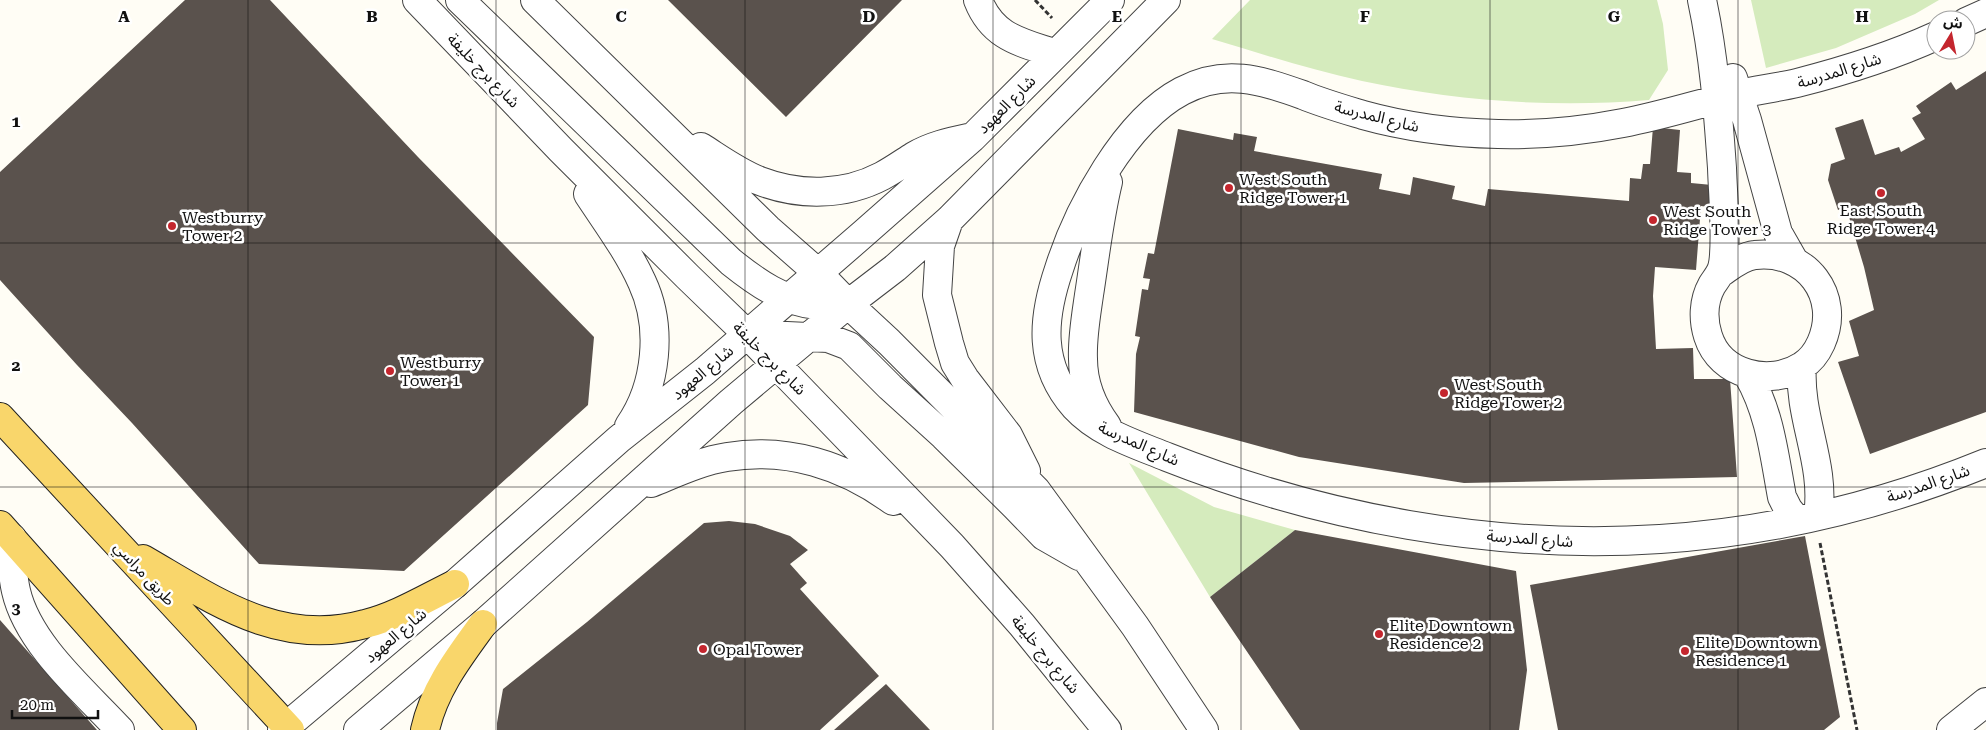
<svg xmlns="http://www.w3.org/2000/svg" width="1986" height="730" viewBox="0 0 1986 730" font-family="'Roboto Serif','Noto Sans Arabic',serif">
<style>
.green{fill:#d5ebbd}
.building{fill:#5a524d}
.lines{fill:none;stroke-linecap:round;stroke-linejoin:round}
.minor-casing{stroke:#444;stroke-width:30}
.major-casing{stroke:#222;stroke-width:30}
.path{stroke:#333;stroke-width:3;stroke-dasharray:5 2.5;stroke-linecap:butt}
.minor{stroke:#fff;stroke-width:28}
.major{stroke:#f9d66b;stroke-width:28}
.grid{fill:none;stroke:#111;stroke-width:1;stroke-opacity:0.55}
.poi-dot{fill:#c4262e;stroke:#fff;stroke-width:2}
.labels{text-anchor:middle;stroke-width:5;stroke-linejoin:round;paint-order:stroke}
.street-label{font-size:16px;fill:#111;stroke:#fff}
.poi-label{font-size:16px;fill:#111;stroke:#fff;text-anchor:start}
.grid-label{font-size:16px;text-anchor:middle;font-weight:bold;fill:#111;stroke:#fff;stroke-width:5;stroke-linejoin:round;paint-order:stroke}
</style>
<rect width="100%" height="100%" fill="#fffdf5"/>
<!-- green -->
<path class="green" d="M1250 0H1657L1663 24 1668 70 1649 100C1553 108 1455 101 1362 81 1311 70 1262 54 1212 39Z
M1751 0H1939L1915 14 1836 48 1766 68Z
M1129 463 1214 507 1295 530 1210 597Z"/>
<!-- building -->
<path class="building" d="M185 0H270L418 157 594 337 588 405 404 571 259 564 132 423 77 365 0 280V172Z
M668 0H902L786 117Z
M1986 71V412L1870 454 1838 362 1859 356 1849 321 1874 310 1864 267 1846 207 1838 210 1828 180 1831 164 1845 159 1835 128 1863 119 1875 155 1899 147 1901 152 1925 139 1912 118 1921 113 1916 106 1951 82 1956 90Z
M1653 127 1680 130 1677 172 1691 173V183L1712 185 1710 207 1701 206 1696 270 1655 267 1653 296 1656 349 1693 348 1694 379H1730L1737 477 1464 483 1299 457 1134 412 1136 354 1140 337 1135 336 1142 289 1148 290 1150 279 1143 278 1148 253 1154 254 1178 129 1233 140 1234 133 1257 137 1254 151 1382 174 1379 189 1410 195 1413 177 1455 186 1452 199 1485 206 1488 189 1629 201 1630 178 1641 179 1643 164H1650Z
M729 521 755 524 790 536 808 550 790 564 807 583 800 589 879 676 820 730H497V723L503 689 587 622 704 523Z
M1295 530 1516 571 1527 670 1519 730H1300L1210 597Z
M1805 536 1840 717 1824 730H1558L1530 585Z
M0 620 97 730H0Z
M886 684 930 730H834Z"/>
<g class="lines">
<defs>
<path id="minor" d="M417 0 561 150 688 277 747 334 952 546 1022 625 1107 730
M460 0 731 262C756 282 784 302 817 305 826 307 838 305 848 304
M535 0 768 229 817 272 848 304 889 342 1036 490 1135 626 1204 730
M978 0C993 38 1021 42 1056 54
M1702 0C1714 56 1718 111 1722 168 1723 197 1726 226 1724 255 1723 271 1720 273 1712 285 1703 301 1703 320 1708 336 1720 375 1770 387 1802 366 1810 361 1817 352 1821 343 1842 296 1806 249 1755 255 1743 256 1732 265 1722 272
M1966 22 1986 13
M1936 36C1892 56 1844 71 1797 83 1776 88 1755 90 1735 95 1698 104 1661 116 1623 123 1582 131 1540 135 1498 134 1453 133 1406 127 1363 115 1343 109 1322 103 1303 95 1260 80 1225 68 1182 91 1125 121 1078 209 1059 269 1042 319 1038 365 1075 407 1099 433 1135 444 1167 457 1322 518 1493 550 1660 539 1771 532 1883 505 1986 463
M1733 78 1747 120 1778 233 1794 261
M701 147C720 159 739 173 760 181 799 196 844 196 882 176 893 170 903 163 914 156 931 146 949 142 968 138
M588 194C607 223 628 251 642 282 663 327 657 386 629 426
M949 220 940 246 937 295 949 343 955 363 965 379 1008 435 1026 471
M747 334 828 338 849 346 890 387 944 436 1015 506 1044 536 1079 556
M1802 366C1798 417 1826 464 1818 515
M1748 375C1770 413 1774 454 1782 497L1788 509 1797 520
M1107 426C1093 407 1083 383 1083 359 1082 338 1086 316 1089 295 1095 257 1099 219 1108 182
M651 483C676 473 701 461 727 457 787 447 844 465 893 501
M12 538C12 556 12 574 16 591 28 644 84 691 120 730
M282 730 455 584 619 439 705 371 863 234 972 138 1110 0
M358 730 483 624 731 402 848 304 895 268 949 220 1166 0
M1951 730 1986 702"/>
<path id="major" d="M0 417 290 730
M0 525 182 730
M143 559C214 600 279 648 365 624 397 616 426 598 455 584
M425 730C434 689 459 657 483 624"/>
</defs>
<!-- minor casing -->
<use href="#minor" class="minor-casing"/>
<!-- major casing -->
<use href="#major" class="major-casing"/>
<!-- path -->
<path class="path" d="M1035 0 1052 18
M1820 543 1857 730"/>
<!-- minor -->
<use href="#minor" class="minor"/>
<!-- major -->
<use href="#major" class="major"/>
</g>
<!-- grid -->
<path class="grid" d="M248 0V730M496 0V730M745 0V730M993 0V730M1241 0V730M1490 0V730M1738 0V730M0 243H1986M0 487H1986"/>
<!-- markers -->
<g class="poi-dot">
<circle cx="1229" cy="188" r="5"/>
<circle cx="1881" cy="193" r="5"/>
<circle cx="1653" cy="220" r="5"/>
<circle cx="172" cy="226" r="5"/>
<circle cx="390" cy="371" r="5"/>
<circle cx="1444" cy="393" r="5"/>
<circle cx="1379" cy="634" r="5"/>
<circle cx="703" cy="649" r="5"/>
<circle cx="1685" cy="651" r="5"/>
</g>
<g class="labels">
<!-- street labels -->
<g class="street-label">
<text transform="translate(484 70) rotate(46)" y="6">شارع برج خليفة</text>
<text transform="translate(1839 70) rotate(-17)" y="6">شارع المدرسة</text>
<text transform="translate(1006 104) rotate(-45)" y="6">شارع العهود</text>
<text transform="translate(1377 116) rotate(14)" y="6">شارع المدرسة</text>
<text transform="translate(770 358) rotate(45)" y="6">شارع برج خليفة</text>
<text transform="translate(702 372) rotate(-40)" y="6">شارع العهود</text>
<text transform="translate(1139 443) rotate(24)" y="6">شارع المدرسة</text>
<text transform="translate(1928 483) rotate(-19)" y="6">شارع المدرسة</text>
<text transform="translate(1530 538) rotate(4)" y="6">شارع المدرسة</text>
<text transform="translate(145 573) rotate(47)" y="6">طريق مراسي</text>
<text transform="translate(395 635) rotate(-40)" y="6">شارع العهود</text>
<text transform="translate(1046 654) rotate(50)" y="6">شارع برج خليفة</text>
</g>
<!-- poi labels -->
<g class="poi-label">
<text x="1239" y="185">West South<tspan x="1239" dy="18">Ridge Tower 1</tspan></text>
<text x="1881" y="216" text-anchor="middle">East South<tspan x="1881" dy="18">Ridge Tower 4</tspan></text>
<text x="1663" y="217">West South<tspan x="1663" dy="18">Ridge Tower 3</tspan></text>
<text x="182" y="223">Westburry<tspan x="182" dy="18">Tower 2</tspan></text>
<text x="400" y="368">Westburry<tspan x="400" dy="18">Tower 1</tspan></text>
<text x="1454" y="390">West South<tspan x="1454" dy="18">Ridge Tower 2</tspan></text>
<text x="1389" y="631">Elite Downtown<tspan x="1389" dy="18">Residence 2</tspan></text>
<text x="1695" y="648">Elite Downtown<tspan x="1695" dy="18">Residence 1</tspan></text>
<text x="713" y="655">Opal Tower</text>
</g>
</g>
<g class="grid-label">
<text x="124" y="22">A</text>
<text x="372" y="22">B</text>
<text x="621" y="22">C</text>
<text x="869" y="22">D</text>
<text x="1117" y="22">E</text>
<text x="1365" y="22">F</text>
<text x="1614" y="22">G</text>
<text x="1862" y="22">H</text>
<text x="16" y="127">1</text>
<text x="16" y="371">2</text>
<text x="16" y="614">3</text>
</g>
<!-- north arrow -->
<g transform="translate(1951 35) rotate(10)"><circle r="24" fill="#ffffff" stroke="#a0a0a0"/>
<path d="M0-4L9 19L0 12L-9 19Z" fill="#c4262e"/>
<text y="-8" font-size="14" font-weight="bold" text-anchor="middle" fill="#111111">ش</text>
</g>
<!-- scale -->
<path d="M12 710v8h86v-8" fill="none" stroke="#111111" stroke-width="2.5"/>
<text x="20" y="710" font-size="15" fill="#111111" stroke="#ffffff" stroke-width="4" paint-order="stroke">20 m</text>
</svg>
